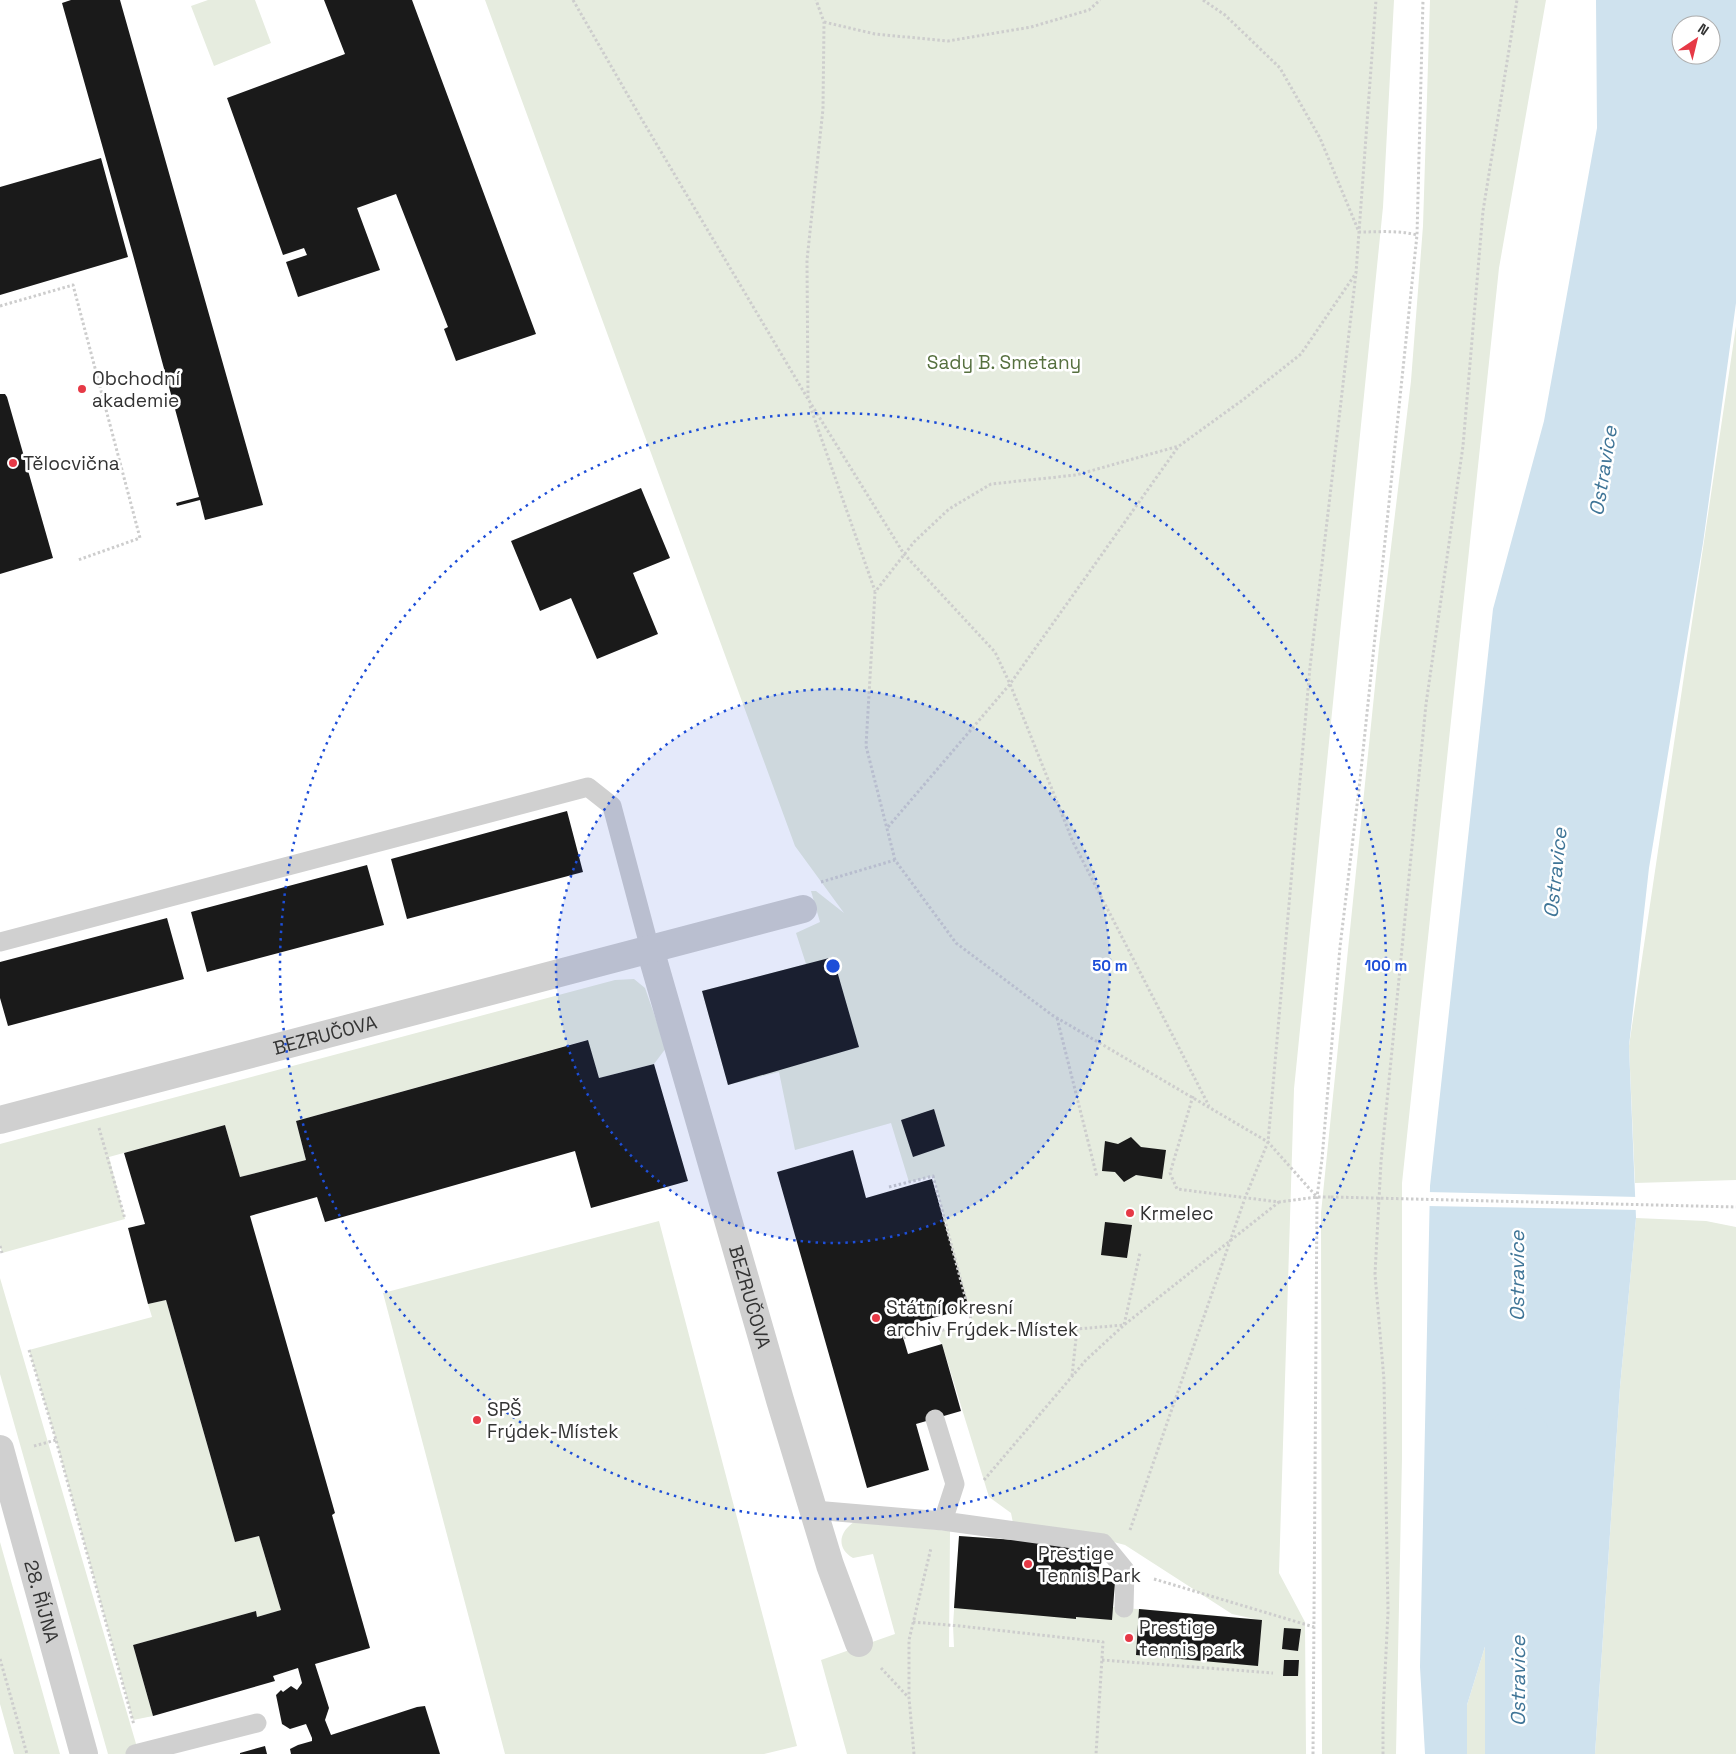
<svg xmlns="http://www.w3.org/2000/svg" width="1736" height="1754" viewBox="0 0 1736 1754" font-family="'Space Grotesk',sans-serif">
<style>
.green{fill:#e6ecdf}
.water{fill:#cfe2ee;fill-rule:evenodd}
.pier{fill:#fff}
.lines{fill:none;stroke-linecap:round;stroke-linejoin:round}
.river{stroke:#cfe2ee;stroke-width:66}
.building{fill:#1a1a1a}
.path{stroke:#cdcdcd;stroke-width:3;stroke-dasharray:2.5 2.5;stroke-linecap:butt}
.lane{stroke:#d0d0d0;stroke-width:19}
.street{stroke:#d0d0d0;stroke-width:28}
.path-bridge{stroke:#cdcdcd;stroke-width:3;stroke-dasharray:2.5 2.5;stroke-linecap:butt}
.ring{fill:none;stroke:#1d4ed8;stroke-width:2.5;stroke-dasharray:2.5 5}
.poi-dot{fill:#e63946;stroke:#fff;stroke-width:2}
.labels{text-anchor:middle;stroke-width:5;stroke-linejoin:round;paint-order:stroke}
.park-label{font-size:19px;fill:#56703f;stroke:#fff}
.poi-label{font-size:19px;fill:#333;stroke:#fff;text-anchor:start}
.street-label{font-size:19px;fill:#333;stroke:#fff}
.water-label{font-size:20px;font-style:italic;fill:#3f7597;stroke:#fff}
.centre{fill:#1d4ed8;stroke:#fff;stroke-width:2.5}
.ring-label{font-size:15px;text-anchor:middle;font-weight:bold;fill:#1d4ed8;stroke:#fff;stroke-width:5;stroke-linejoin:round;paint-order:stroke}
</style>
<rect width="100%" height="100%" fill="#fff"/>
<!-- green -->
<path class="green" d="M208 0H255L271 43 214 66 191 6Z
M485 0H1394L1383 207 1294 1089 1279 1573 1305 1622 1306 1754H847L821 1660 895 1634 873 1554 853 1558C836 1548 839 1532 854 1522L950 1531 949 1647H954L953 1625 959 1536 1101 1546 1098 1581 1115 1582 1113 1607 1255 1619 1232 1614 1125 1545 1087 1535 1013 1523 1011 1513 989 1497 942 1344 932 1330H974L933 1176 909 1182 891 1123 795 1150 779 1072 728 1085 702 991 806 964 796 933 820 922 811 891H816L844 913 795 846Z
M1430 0H1546L1499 268 1402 1183V1458L1396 1754H1322L1321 1213 1379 647 1411 381 1423 226Z
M1736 326V1180L1635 1183 1629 1046Z
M634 979 645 988 666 1048 654 1064 599 1078 587 1040 296 1121 306 1160 240 1177 225 1125 109 1157 125 1219 2 1253 0 1246V1144L615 980Z
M1636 1218 1706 1221 1736 1227V1754H1595L1620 1387Z
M659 1221 797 1746 764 1754H505L383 1293Z
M0 1278 139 1754H108L0 1374Z
M166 1300 235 1542 259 1536 281 1610 257 1617 256 1611 133 1645 153 1716 133 1720 56 1440 29 1350 152 1317 148 1304Z
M1511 1527 1523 1537 1524 1573 1495 1694 1512 1754H1467V1705L1495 1614 1487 1563 1496 1539Z
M0 1542 60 1754H14L0 1704Z"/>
<!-- water -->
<path class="water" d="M1596 0H1736V303L1703 543 1649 868 1629 1046 1636 1218 1620 1387 1595 1754H1512L1495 1694 1524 1573 1523 1537 1511 1527 1496 1539 1487 1562 1495 1614 1467 1705V1754H1425L1420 1667 1430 1186 1493 609 1544 421 1597 128ZM1681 25H1711V55H1681Z"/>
<!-- pier -->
<path class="pier" d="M1427 1192 1638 1197 1639 1210 1427 1206Z"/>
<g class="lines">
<!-- river -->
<path class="river" d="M1518 1441V1754"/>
</g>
<!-- building -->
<path class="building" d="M71 0H120L263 505 205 520 200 500 177 506 176 503 199 497 133 255 62 3Z
M324 0H412L536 334 456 361 444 329 448 327 396 194 357 208 380 270 298 297 286 262 307 255 304 248 283 255 227 98 345 54Z
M101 158 128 257 0 295V187Z
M0 394H5L7 397 53 558 0 574Z
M641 488 670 558 633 573 658 634 597 659 571 598 540 611 511 541Z
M567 811 583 872 407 919 391 859Z
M367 865 384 925 207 972 191 912Z
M167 918 184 979 8 1026 0 998V962Z
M833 957 859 1047 728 1085 702 991Z
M588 1040 599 1078 654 1064 688 1181 591 1208 575 1151 325 1222 317 1197 250 1216 335 1513 332 1515 370 1648 315 1664 329 1708 325 1720 331 1735 417 1707 425 1706 440 1754H291L290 1749 298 1745 312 1741V1738L306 1724 290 1729 282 1724 276 1695 281 1690 283 1692 291 1686 297 1690 302 1683 298 1668 273 1676 275 1681 153 1716 133 1645 256 1611 257 1617 281 1610 259 1536 235 1542 166 1300 148 1304 128 1228 145 1224 124 1153 225 1125 240 1177 306 1160 296 1121Z
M934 1109 945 1146 913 1157 901 1120Z
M1131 1137 1141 1147 1166 1150 1162 1179 1136 1175 1124 1182 1115 1172 1102 1171 1105 1141 1118 1144Z
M853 1150 866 1198 932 1179 969 1308 900 1327 908 1354 942 1344 961 1411 916 1424 929 1470 867 1488 777 1172Z
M1105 1222 1132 1225 1127 1258 1101 1255Z
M959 1536 1101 1546 1098 1581 1115 1582 1112 1620 1076 1617V1619L954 1608Z
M1139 1609 1262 1620 1258 1666 1136 1655Z
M1284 1628 1301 1629 1298 1651 1282 1649Z
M1284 1660H1299L1298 1676H1283Z
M265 1746 267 1754H240V1753Z"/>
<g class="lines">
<!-- path -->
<path class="path" d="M573 0 641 118 808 399 904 554 995 652 1010 684 1073 842 1209 1106
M1203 0 1225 15 1280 68 1320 138 1359 232C1378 232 1398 230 1417 235
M824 22 875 34 948 41 1031 27 1089 10 1100 0
M0 306 73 285 140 538 78 560
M808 398 807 260 823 109 824 22 816 0
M810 406 875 591
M888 827 1010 684 1178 447
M895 860 866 746 875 592 914 542 949 509 991 484 1076 475 1179 446 1244 399 1301 354 1356 273 1376 0
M821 882 895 860 956 943 1052 1015 1268 1142 1316 1196
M1057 1018 1097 1177
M1193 1096 1170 1173 1177 1189 1279 1202 1317 1197H1331
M99 1128 125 1219
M889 1187 933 1176 974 1330
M0 1246 2 1253
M903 1338 932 1330 1077 1329
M29 1350 56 1440 134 1725
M1072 1376 1077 1329 1124 1325 1140 1253
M34 1446 56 1440
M984 1480 1086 1360 1124 1325 1279 1202
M1130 1530 1245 1198 1268 1142 1310 667 1356 273
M1154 1579 1314 1627
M913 1622 960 1626 1103 1642 1096 1754
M0 1659 27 1754
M1102 1660 1273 1673
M881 1668 909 1698
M914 1754 909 1698V1640L931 1548
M1313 1754 1317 1197 1322 1159 1340 947 1360 780 1417 235 1423 0
M1383 1754V1714L1388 1612 1384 1380 1375 1274 1381 1162 1426 704 1463 446 1483 211 1517 0"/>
<!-- lane -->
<path class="lane" d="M0 942 588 787 612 806 650 949
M935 1419 955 1484 943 1521
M814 1510 943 1521 1103 1543 1125 1570 1124 1608
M135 1754 257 1723"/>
<!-- street -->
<g class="street">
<path id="s1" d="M650 949 780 1400 830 1565 859 1643"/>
<path id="s2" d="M0 1120 803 909"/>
<path id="s3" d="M0 1449 84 1754"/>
</g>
<!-- path-bridge -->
<path class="path-bridge" d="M1331 1197 1736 1207"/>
</g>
<!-- distance rings -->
<circle cx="833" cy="966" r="277" fill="#1d4ed8" fill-opacity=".12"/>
<g class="ring">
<circle cx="833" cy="966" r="277"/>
<circle cx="833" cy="966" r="553"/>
</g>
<!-- markers -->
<g class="poi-dot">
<circle cx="82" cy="389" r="5"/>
<circle cx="13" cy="463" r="5"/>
<circle cx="1130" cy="1213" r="5"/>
<circle cx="876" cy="1318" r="5"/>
<circle cx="477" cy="1420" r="5"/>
<circle cx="1028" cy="1564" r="5"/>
<circle cx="1129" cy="1638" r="5"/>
</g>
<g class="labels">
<!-- park labels -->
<g class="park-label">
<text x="1004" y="369">Sady B. Smetany</text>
</g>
<!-- poi labels -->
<g class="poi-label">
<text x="92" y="385">Obchodní<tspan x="92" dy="22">akademie</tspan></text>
<text x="23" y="470">Tělocvična</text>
<text x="1140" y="1220">Krmelec</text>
<text x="886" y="1314">Státní okresní<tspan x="886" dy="22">archiv Frýdek-Místek</tspan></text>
<text x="487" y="1416">SPŠ<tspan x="487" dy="22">Frýdek-Místek</tspan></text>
<text x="1038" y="1560">Prestige<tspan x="1038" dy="22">Tennis Park</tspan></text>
<text x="1139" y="1634">Prestige<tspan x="1139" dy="22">tennis park</tspan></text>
</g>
<!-- street labels -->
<g class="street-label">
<text dy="7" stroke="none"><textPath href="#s2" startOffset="336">BEZRUČOVA</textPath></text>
<text dy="7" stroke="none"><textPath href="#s1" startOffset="362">BEZRUČOVA</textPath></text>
<text dy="7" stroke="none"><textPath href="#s3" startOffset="158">28. ŘÍJNA</textPath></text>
</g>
<!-- water labels -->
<g class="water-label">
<text transform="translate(1603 471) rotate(-81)" y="7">Ostravice</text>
<text transform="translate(1555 873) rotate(-84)" y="7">Ostravice</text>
<text transform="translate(1517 1276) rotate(-90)" y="7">Ostravice</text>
<text transform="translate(1518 1681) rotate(-90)" y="7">Ostravice</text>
</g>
</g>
<circle cx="833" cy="966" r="8" class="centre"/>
<g class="ring-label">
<text x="1110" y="971">50 m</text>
<text x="1386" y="971">100 m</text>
</g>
<!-- north arrow -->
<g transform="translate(1696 40) rotate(35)"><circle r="24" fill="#ffffff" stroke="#adadad"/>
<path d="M0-4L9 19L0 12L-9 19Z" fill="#e63946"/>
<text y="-8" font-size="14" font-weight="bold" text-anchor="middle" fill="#333333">N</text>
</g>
</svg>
